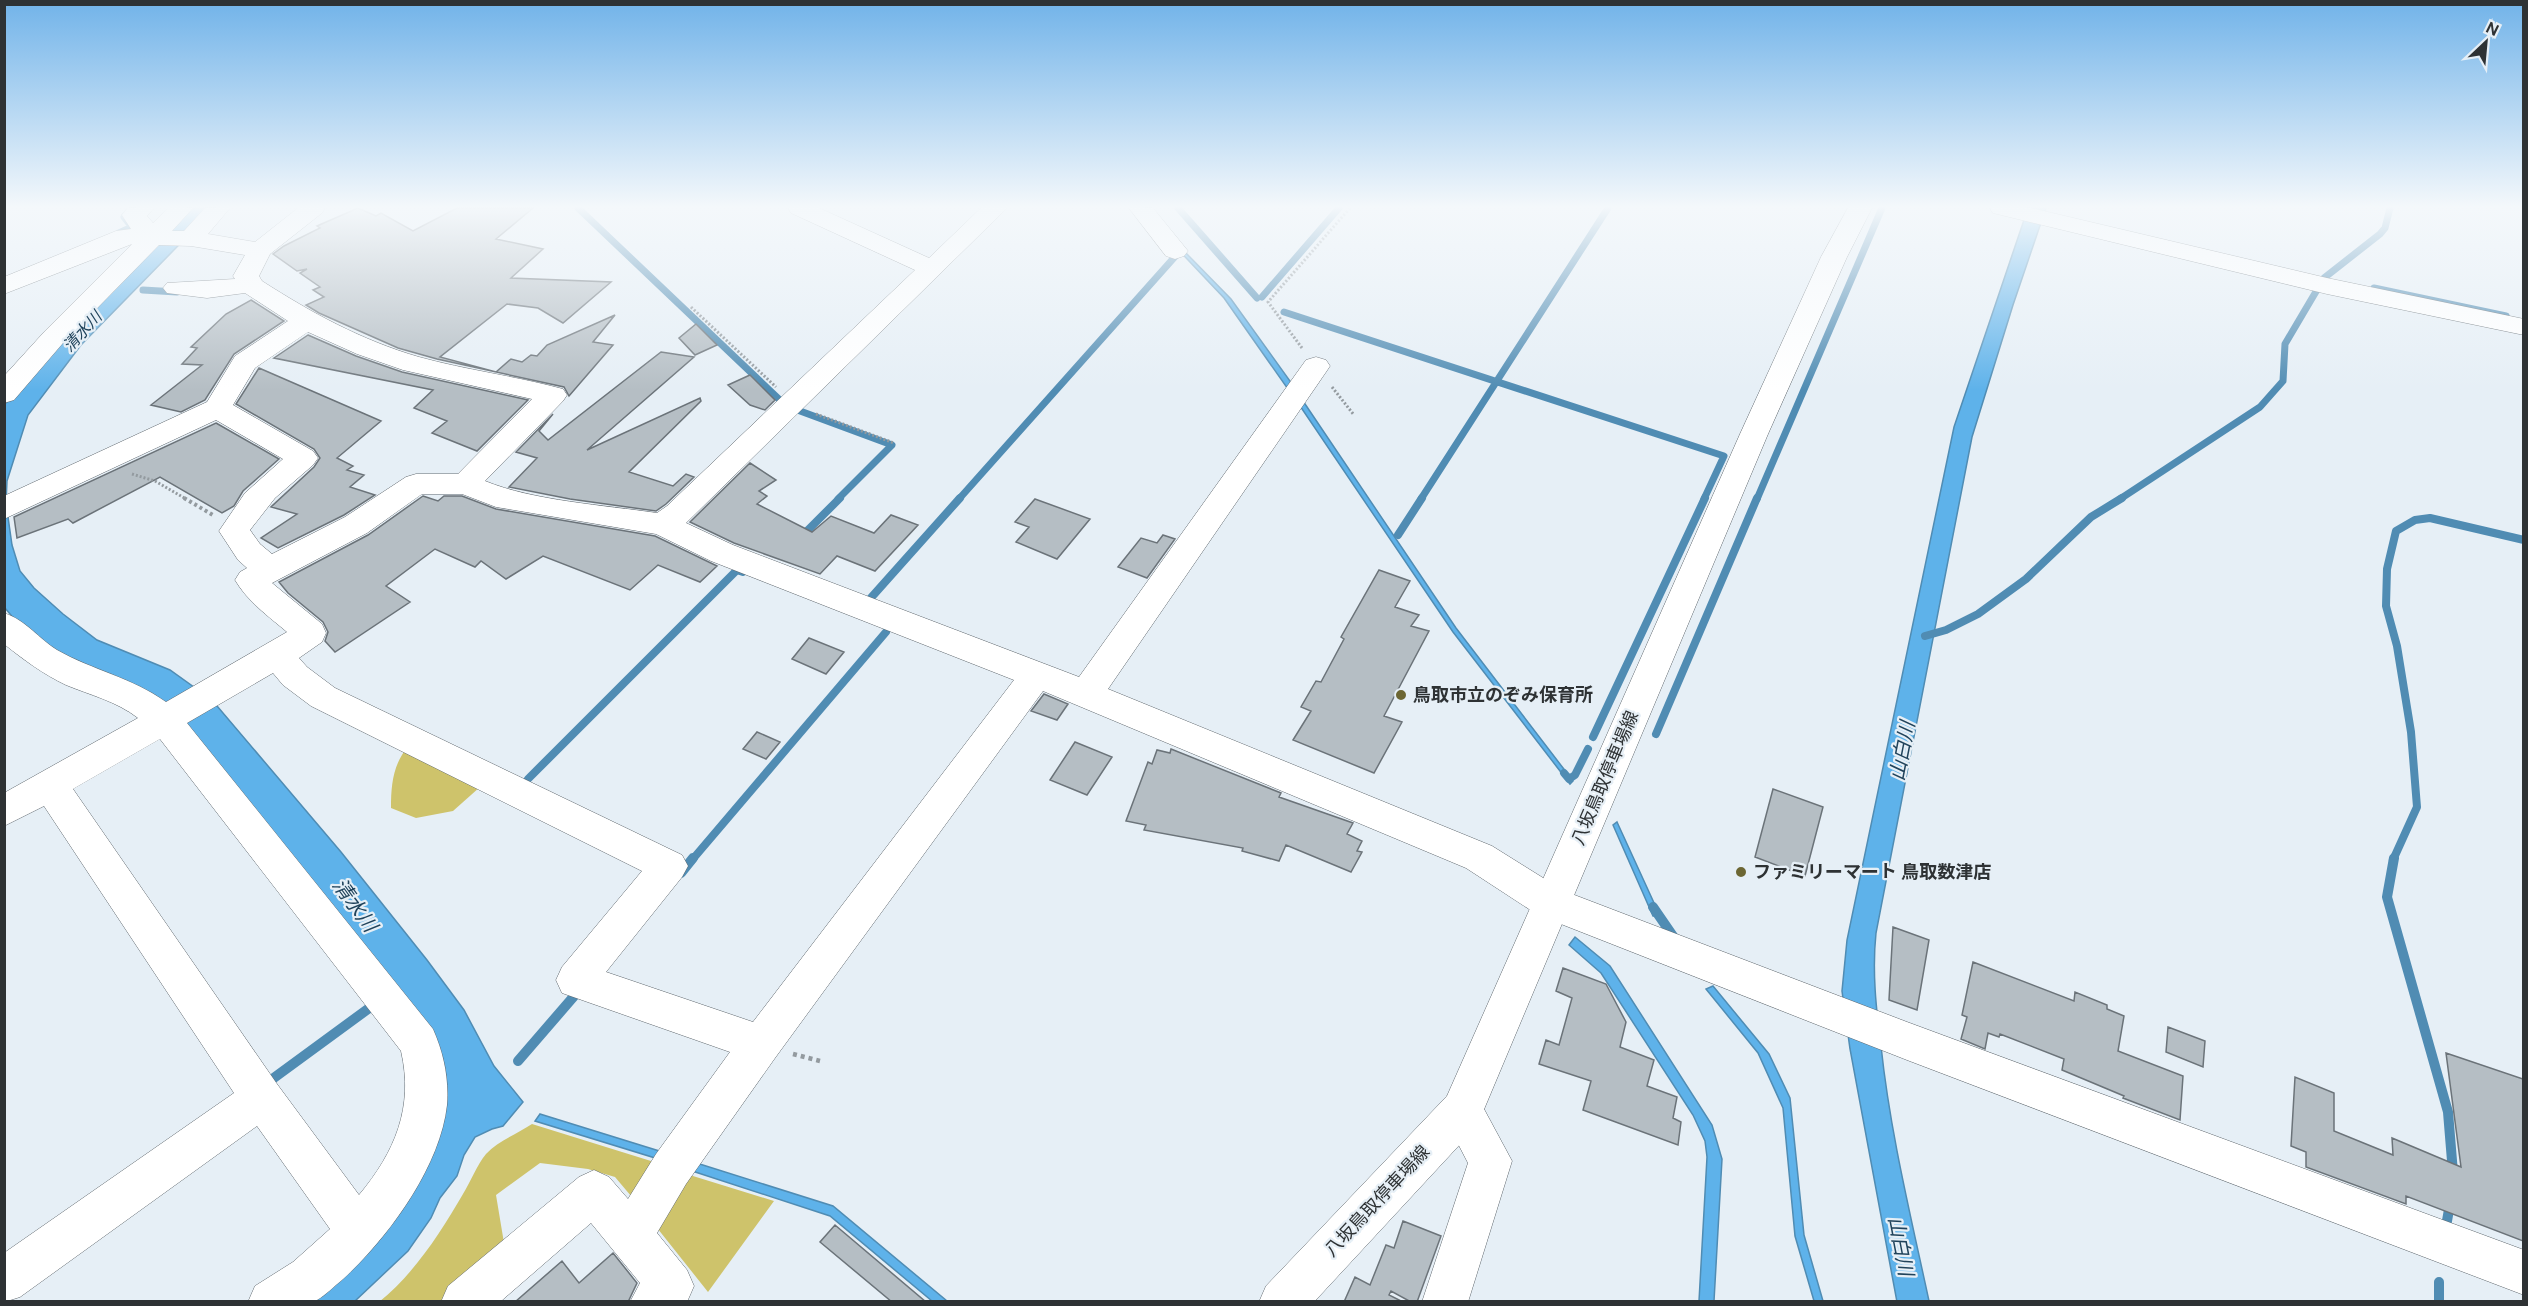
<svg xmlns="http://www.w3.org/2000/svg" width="2528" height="1306" viewBox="0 0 2528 1306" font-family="'DM Sans','Noto Sans JP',sans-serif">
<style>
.green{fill:#cec36b}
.water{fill:#5eb2ea;stroke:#508cb3;stroke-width:1.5}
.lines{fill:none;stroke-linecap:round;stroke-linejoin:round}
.stream-far2{stroke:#508cb3;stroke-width:7}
.stream-far1{stroke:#508cb3;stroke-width:8}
.stream{stroke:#508cb3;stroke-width:10}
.building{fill:#b5bec4;stroke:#6b7379;stroke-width:1.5}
.minor-casing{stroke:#60686e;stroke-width:1}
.secondary-casing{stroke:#60686e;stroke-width:1}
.path-far2{stroke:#939a9f;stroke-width:3;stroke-dasharray:2 2;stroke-linecap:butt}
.path-far1{stroke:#939a9f;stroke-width:4;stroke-dasharray:3 3;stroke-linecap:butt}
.path{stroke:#939a9f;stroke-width:4.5;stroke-dasharray:4 4;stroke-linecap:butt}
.minor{fill:#fff;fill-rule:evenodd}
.secondary{fill:#fff;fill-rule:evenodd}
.poi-dot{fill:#6c6633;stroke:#e6eff6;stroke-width:2}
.labels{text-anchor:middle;stroke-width:4.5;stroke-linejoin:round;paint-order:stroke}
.far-water-label{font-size:16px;font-style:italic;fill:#20435b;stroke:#e6eff6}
.poi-label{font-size:18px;font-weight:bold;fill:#2e3234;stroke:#e6eff6;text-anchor:start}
.street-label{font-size:18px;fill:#2e3234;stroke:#e6eff6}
.water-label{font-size:20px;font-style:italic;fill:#20435b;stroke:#e6eff6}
</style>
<rect width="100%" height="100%" fill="#e6eff6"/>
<!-- green -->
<path class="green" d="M409 745 480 787 453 811 416 818 391 808C391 784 393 764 409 745Z
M532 1124 667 1166 642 1209 615 1177 588 1169 540 1163 496 1195 505 1249 442 1301 379 1302C414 1274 441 1232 463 1194 471 1181 477 1165 486 1154 498 1141 517 1134 532 1124Z
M680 1172 774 1201 708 1292 650 1219Z"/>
<!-- water -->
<path class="water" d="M188 208H215L81 345 28 415 7 481 6 503 12 545 20 571 34 588 63 614 97 640 170 670 212 700 341 852 427 960 464 1010 494 1066 523 1102 503 1126 492 1129 475 1137 464 1155 457 1176 440 1198 431 1218 408 1251 355 1301H289L311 1288 436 1082 239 797 15 620 5 608V404L51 345Z
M1146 208H1151L1185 252 1231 299 1295 388 1290 392 1224 298 1171 242Z
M2028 208H2046L2013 305 1972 437 1876 933C1872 971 1876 1008 1881 1046 1890 1132 1911 1217 1929 1301L1897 1302 1850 1049 1842 991 1847 940 1954 427Z
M1301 398 1456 628 1573 781 1570 784 1453 632 1298 403Z
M1617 822 1660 916H1653L1613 825Z
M1575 937 1610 966 1712 1125 1722 1159 1714 1301H1699L1707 1157 1705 1141 1693 1115 1601 973 1569 945Z
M1713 986 1769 1054 1790 1098 1804 1235 1823 1301H1814L1795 1236 1783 1108 1758 1053 1706 989Z
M540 1114 669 1154 665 1161 535 1121Z
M687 1160 833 1206 947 1301H932L830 1216 683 1168Z"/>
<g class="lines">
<!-- stream-far2 -->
<path class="stream-far2" d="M578 208 782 402 786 399
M1178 208 1257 298
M119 233 132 227 124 217 133 208
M2374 288 2506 316
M143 290 177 292
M1262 297 1339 208
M1284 312 1724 456 1704 499
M792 408 892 445 838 499
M959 499 1180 251
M1421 499 1608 208
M1757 499 1882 208
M2120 499 2260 407 2283 381 2285 344 2324 278 2380 234 2385 228 2390 208"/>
<!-- stream-far1 -->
<path class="stream-far1" d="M1398 535 1422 498
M801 537 840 498
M869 600 960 498
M1925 636 1946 630 1978 614 2026 579 2091 517 2122 498
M1656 734 1757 498
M1593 737 1705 498
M1564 773 1569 779 1575 775 1588 749
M528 779 737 570 743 572
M692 860 886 632
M2393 860 2417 807 2411 732 2397 646 2386 606 2387 569 2396 531 2415 520 2430 518 2524 540"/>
<!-- stream -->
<path class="stream" d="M2394 858 2387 897 2448 1112 2453 1173
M681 873 693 858
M1653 907 1675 939
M518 1061 575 995
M271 1080 372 1006
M2445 1232 2450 1204
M2439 1282V1302"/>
</g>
<!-- building -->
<path class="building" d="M358 208 376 216 381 213 413 231 457 208H533L496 239 543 249 511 278 611 282 563 323 538 308 507 304 440 357 496 372 511 359 522 362 531 355 537 356 547 345 615 315 593 342 613 345 569 396 564 387 437 359 398 348 319 313 306 305 324 297 313 290 320 287 300 273 307 269 297 271 273 254 284 246 320 228 317 226Z
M251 300 284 321 234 354 205 400 181 412 151 405 202 365 182 364 197 348 191 347 226 314Z
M696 324 717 345 695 355 679 338Z
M308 335 356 356 402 372 528 400 477 451 432 433 447 421 414 408 433 390 274 358Z
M661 352 694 357 587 450 700 398 701 401 629 472 673 486 686 474 694 477 666 504 656 511 570 499 509 487 537 458 516 452 553 414 539 431 548 440Z
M259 368 381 421 337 458 353 466 347 470 364 475 350 487 375 495 344 515 278 548 261 538 297 514 271 507 314 467 320 458 314 449 236 404Z
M750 375 775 400 765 410 750 405 728 385Z
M216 423 279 459 243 491 234 506 222 513 160 477 73 523 68 519 17 538 14 517Z
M750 463 776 480 759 491 767 496 757 504 812 532 831 516 874 533 891 515 918 525 875 571 837 556 820 574 734 543 690 522Z
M423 496 438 501 444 496H462L496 509 655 536 717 566 700 582 658 565 630 590 543 556 506 579 481 561 475 567 435 549 386 586 410 602 335 652 325 641 328 632 323 622 288 593 279 582 368 535Z
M1035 499 1090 519 1057 559 1016 542 1029 527 1015 522Z
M1163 535 1175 539 1147 578 1118 567 1141 538 1157 543Z
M1379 570 1410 581 1395 607 1419 615 1411 626 1429 631 1384 716 1402 722 1374 773 1293 740 1311 711 1301 707 1316 681 1321 682 1344 639 1341 637Z
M809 638 844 652 826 674 792 659Z
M1044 694 1068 704 1057 720 1031 711Z
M757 732 780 742 766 759 743 749Z
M1075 742 1112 757 1087 795 1050 780Z
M1171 749 1281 793 1279 797 1353 823 1347 834 1362 841 1357 851 1362 852 1351 872 1286 845 1279 861 1242 851 1243 848 1144 830 1146 825 1126 821 1148 762 1152 764 1157 750 1170 753Z
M1773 789 1823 807 1805 876 1755 857Z
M1893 927 1929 940 1917 1010 1889 1000Z
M1973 962 2074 1001 2075 992 2107 1005V1009L2124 1016 2118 1051 2183 1076 2180 1120 2123 1098 2124 1096 2062 1070 2064 1059 2000 1034 1999 1037 1988 1033 1985 1049 1961 1039 1967 1017 1962 1015Z
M1563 968 1606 984 1626 1022 1620 1047 1654 1060 1647 1086 1677 1097 1673 1118 1681 1122 1678 1145 1583 1110 1591 1081 1539 1064 1546 1040 1559 1045 1572 998 1556 991Z
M2168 1027 2205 1041 2203 1067 2166 1052Z
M2446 1053 2523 1079V1241L2406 1196V1204L2306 1167V1152L2291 1146 2295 1077 2334 1093V1131L2393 1155 2392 1138 2461 1167Z
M1403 1221 1441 1236 1417 1302H1411L1391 1291 1389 1295 1403 1302H1344L1355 1277 1370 1285 1386 1245 1394 1248Z
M835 1225 926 1302H892L820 1242Z
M613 1253 637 1283 628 1302H515L562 1261 579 1283Z"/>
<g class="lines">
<defs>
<path id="minor" d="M128 208H154L147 216 153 223 168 208H193L172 231H184L205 208H230L208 234 255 242 298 208H325L322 213 270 254 259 276 262 281C312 313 361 340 419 357 466 370 515 376 563 389L567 395 563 401 485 481C534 501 604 505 657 513L667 506 915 270 791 213 788 208H819L929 258 981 208H1007L686 523 733 545 1079 677 1306 360 1316 357 1326 360 1330 366 1326 372 1108 689 1492 846 1564 891 1907 1022 2524 1250V1295L1907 1060 1538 915 1466 868 1043 691 775 1058 686 1184 657 1233 687 1270 694 1286 687 1302H630L640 1283 591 1223 500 1302H441L448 1286 579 1177 594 1170 609 1177 628 1199 656 1154 730 1052 562 993 556 980 562 967 642 871 311 706 283 685 273 673 187 723 433 1029C444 1054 449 1079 447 1105 440 1168 387 1239 342 1280 334 1286 326 1295 317 1300 308 1305 261 1302 248 1302L255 1286 293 1262 330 1229 257 1126 20 1297 4 1302V1253L234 1093 44 806 4 826V793L138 718C116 701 90 695 66 685 43 674 24 660 4 644V613C26 620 39 639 57 650 92 670 133 678 166 702L287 632C268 616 248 602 235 580L240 572 247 568 238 560 219 531 245 493 283 459 216 420 4 519V496L207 402 235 356 288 321 245 293 207 298 167 293 163 288 167 283 235 279 233 276 245 255 191 246 159 245 63 343 14 400 4 403V376L45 331 132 244 4 294V277L116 231 131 229 122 215ZM308 332 357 354 403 370 532 399 458 474H416L406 477 345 517 272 554 260 544 250 530 275 498 313 465 318 458 313 451 233 405 255 368ZM422 494H462L496 507 656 534 711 561 1014 680 753 1022 606 972 682 877 688 866 682 855 335 688 307 667 299 658 322 642 326 633 322 624 272 583 367 533ZM160 739 401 1051C414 1107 395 1152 359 1195L277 1084 73 789Z
M1129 208H1153L1188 251 1184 256 1175 259 1166 256Z
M1990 208H2031L2327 278 2524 319V335L2327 294 1993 213Z
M1462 1090 1477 1096 1512 1161 1468 1302H1422L1468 1163 1441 1111 1447 1096Z"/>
<path id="secondary" d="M1848 208H1872L1847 257 1768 434 1477 1126 1314 1302H1259L1266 1286 1447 1096 1740 434 1821 257Z"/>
</defs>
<!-- minor casing -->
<use href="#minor" class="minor-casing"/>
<!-- secondary casing -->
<use href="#secondary" class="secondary-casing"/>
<!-- path-far2 -->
<path class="path-far2" d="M691 307 776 387
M1302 348 1268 302 1350 208
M1332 387 1354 415
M816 414 894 443
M132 474 155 481 186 499"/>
<!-- path-far1 -->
<path class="path-far1" d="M184 498 213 515"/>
<!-- path -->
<path class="path" d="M793 1054 820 1061"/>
<!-- minor -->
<use href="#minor" class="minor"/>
<!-- secondary -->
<use href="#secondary" class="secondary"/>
</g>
<!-- sky -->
<linearGradient id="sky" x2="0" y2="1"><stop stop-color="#71b3e9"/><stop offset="0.53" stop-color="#f4f8fb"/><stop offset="1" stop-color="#f4f8fb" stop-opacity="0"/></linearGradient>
<rect width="2528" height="390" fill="url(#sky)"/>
<!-- markers -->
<g class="poi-dot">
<circle cx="1401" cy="695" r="6"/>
<circle cx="1741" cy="872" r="6"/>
</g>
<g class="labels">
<!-- far-water labels -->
<g class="far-water-label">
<text transform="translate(82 331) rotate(-47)" y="6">清水川</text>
</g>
<!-- poi labels -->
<g class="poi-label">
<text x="1413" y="701">鳥取市立のぞみ保育所</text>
<text x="1753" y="878">ファミリーマート 鳥取数津店</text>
</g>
<!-- street labels -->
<g class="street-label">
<text transform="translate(1605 778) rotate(-67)" y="6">八坂鳥取停車場線</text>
<text transform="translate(1377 1201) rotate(-47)" y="6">八坂鳥取停車場線</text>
</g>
<!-- water labels -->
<g class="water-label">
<text transform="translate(1902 751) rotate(-79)" y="7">山白川</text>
<text transform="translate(355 905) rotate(54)" y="7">清水川</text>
<text transform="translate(1901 1246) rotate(79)" y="7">山白川</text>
</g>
</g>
<!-- border -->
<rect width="2528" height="1306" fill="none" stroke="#2e3234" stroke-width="12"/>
<!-- north arrow -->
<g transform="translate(2486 42) rotate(26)" stroke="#e6eff6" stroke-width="4.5" paint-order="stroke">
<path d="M0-4.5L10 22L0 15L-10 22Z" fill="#2e3234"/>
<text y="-9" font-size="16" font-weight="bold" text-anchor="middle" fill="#2e3234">N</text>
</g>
</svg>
